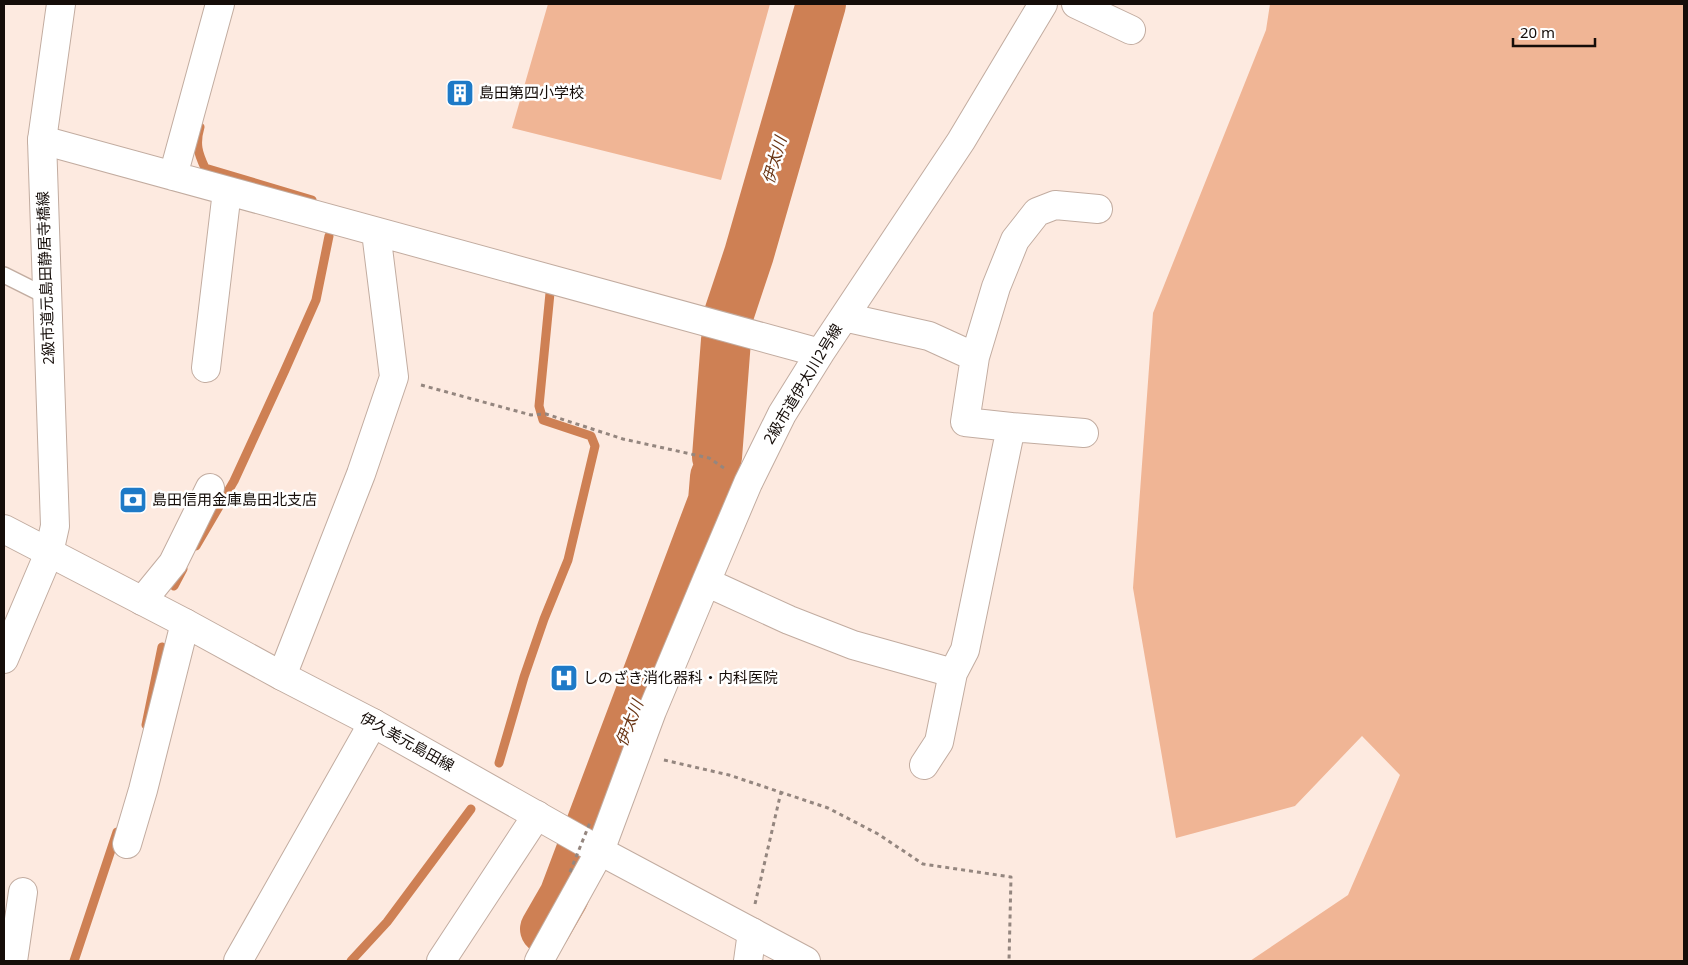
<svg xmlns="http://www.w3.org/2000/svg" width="1688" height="965" viewBox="0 0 1688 965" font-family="'Noto Sans','Noto Sans JP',sans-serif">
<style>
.green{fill:#f0b595}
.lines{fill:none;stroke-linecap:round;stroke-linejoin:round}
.stream{stroke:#ce8054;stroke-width:9}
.river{stroke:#ce8054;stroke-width:50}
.service-casing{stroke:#c2aca0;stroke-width:18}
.minor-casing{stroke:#c2aca0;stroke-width:30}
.tertiary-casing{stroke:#c2aca0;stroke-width:30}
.secondary-casing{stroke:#c2aca0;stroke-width:30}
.path{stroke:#94867f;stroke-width:3;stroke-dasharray:4 4;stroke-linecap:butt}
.service{stroke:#fff;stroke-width:15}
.minor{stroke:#fff;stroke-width:28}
.tertiary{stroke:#fff;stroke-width:28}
.secondary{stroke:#fff;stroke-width:28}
.path-bridge{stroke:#94867f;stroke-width:3;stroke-dasharray:4 4;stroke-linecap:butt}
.labels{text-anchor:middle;stroke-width:5;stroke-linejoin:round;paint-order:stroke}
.poi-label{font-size:15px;fill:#150d09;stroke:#fff;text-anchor:start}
.street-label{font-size:15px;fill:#150d09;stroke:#fff}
.water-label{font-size:16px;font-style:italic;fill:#6a3616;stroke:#fff}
</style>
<rect width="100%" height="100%" fill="#fdeae0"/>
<!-- green -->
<path class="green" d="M548 4H770L721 180 512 128Z
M1270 4H1684V961H1250L1348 895 1400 775 1362 736 1295 806 1176 838 1133 588 1153 313 1266 30Z"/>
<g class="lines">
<!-- stream -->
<path class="stream" d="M200 127C195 144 198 153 205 168L312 200
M196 546 234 481 285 370 316 300 329 236
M174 586 183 569
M146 725 162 647
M499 763 524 677 544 619 568 560 595 446 591 436 543 420 539 406 550 293
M74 961 117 832
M351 961 387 922 471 809"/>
<!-- river -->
<path class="river" d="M728 317 749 254 821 4
M717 457 726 340
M545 929 564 896 713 501 715 477"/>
<defs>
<path id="service" d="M4 275 46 296"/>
<path id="minor" d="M1076 4 1131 30
M42 140 820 353
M173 176 220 4
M844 317 929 336 975 357 965 422 1011 427 965 650 953 673 939 742 924 765
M975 357 996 287 1015 240 1037 212 1055 205 1098 209
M206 368 227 191
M1011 427 1084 433
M706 582 789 620 853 645 953 673
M142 601 173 563 210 488
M4 659 49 553
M282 676 361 474 394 377 376 232
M127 844 143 790 185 623
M13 961 23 892
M238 961 373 723
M441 961 537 815
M539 961 600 851 652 711 706 582 748 483 782 414 820 353 961 141 1043 4
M748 961 752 932"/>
<path id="tertiary" d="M49 553 55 526 42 140 61 4"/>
<path id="secondary" d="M4 529 185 623 282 676 373 723 600 851 806 961"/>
</defs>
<!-- service casing -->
<use href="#service" class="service-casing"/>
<!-- minor casing -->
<use href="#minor" class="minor-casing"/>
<!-- tertiary casing -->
<use href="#tertiary" class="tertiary-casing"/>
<!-- secondary casing -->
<use href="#secondary" class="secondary-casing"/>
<!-- path -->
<path class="path" d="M421 385 531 415 546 414 623 439 709 458 724 468
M664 760 729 775 828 808 878 834 923 864 1011 877 1009 961
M755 904 781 792"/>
<!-- service -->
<use href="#service" class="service"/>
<!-- minor -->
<use href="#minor" class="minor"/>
<!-- tertiary -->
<use href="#tertiary" class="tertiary"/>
<!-- secondary -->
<use href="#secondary" class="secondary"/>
<!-- path-bridge -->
<path class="path-bridge" d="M570 872 591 820"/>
</g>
<!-- icons -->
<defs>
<symbol id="building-square" viewBox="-11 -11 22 22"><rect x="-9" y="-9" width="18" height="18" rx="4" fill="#1e7ac7" stroke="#fff"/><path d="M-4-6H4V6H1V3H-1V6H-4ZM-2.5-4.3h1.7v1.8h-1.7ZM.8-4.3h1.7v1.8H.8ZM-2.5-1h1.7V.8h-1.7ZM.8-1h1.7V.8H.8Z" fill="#fff"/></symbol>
<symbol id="bank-square" viewBox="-11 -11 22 22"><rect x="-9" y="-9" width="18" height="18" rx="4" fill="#1e7ac7" stroke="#fff"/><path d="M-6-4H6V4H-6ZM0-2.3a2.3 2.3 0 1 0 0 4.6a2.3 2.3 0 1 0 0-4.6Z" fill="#fff"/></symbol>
<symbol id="hospital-square" viewBox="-11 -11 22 22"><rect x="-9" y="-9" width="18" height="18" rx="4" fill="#1e7ac7" stroke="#fff"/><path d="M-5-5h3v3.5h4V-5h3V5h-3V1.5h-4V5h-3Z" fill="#fff"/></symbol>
</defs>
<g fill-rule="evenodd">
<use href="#building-square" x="444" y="77" width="32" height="32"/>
<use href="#bank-square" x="117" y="484" width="32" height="32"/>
<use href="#hospital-square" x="548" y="662" width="32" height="32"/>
</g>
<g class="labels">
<!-- poi labels -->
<g class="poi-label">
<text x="479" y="98">島田第四小学校</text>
<text x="152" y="505">島田信用金庫島田北支店</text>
<text x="583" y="683">しのざき消化器科・内科医院</text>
</g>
<!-- street labels -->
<g class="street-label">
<text transform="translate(46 278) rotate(-92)" y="5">2級市道元島田静居寺橋線</text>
<text transform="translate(803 384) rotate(-59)" y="5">2級市道伊太川2号線</text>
<text transform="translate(407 742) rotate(29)" y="5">伊久美元島田線</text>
</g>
<!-- water labels -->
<g class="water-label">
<text transform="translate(774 160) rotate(-74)" y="6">伊太川</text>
<text transform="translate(629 723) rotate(-69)" y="6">伊太川</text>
</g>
</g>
<!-- border -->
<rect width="1688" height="965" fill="none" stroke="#150d09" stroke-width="10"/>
<!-- scale -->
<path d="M1513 38v8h82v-8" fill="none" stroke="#150d09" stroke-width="2.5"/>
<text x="1520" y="38" font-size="15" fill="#150d09" stroke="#ffffff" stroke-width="4" paint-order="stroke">20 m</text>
</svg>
